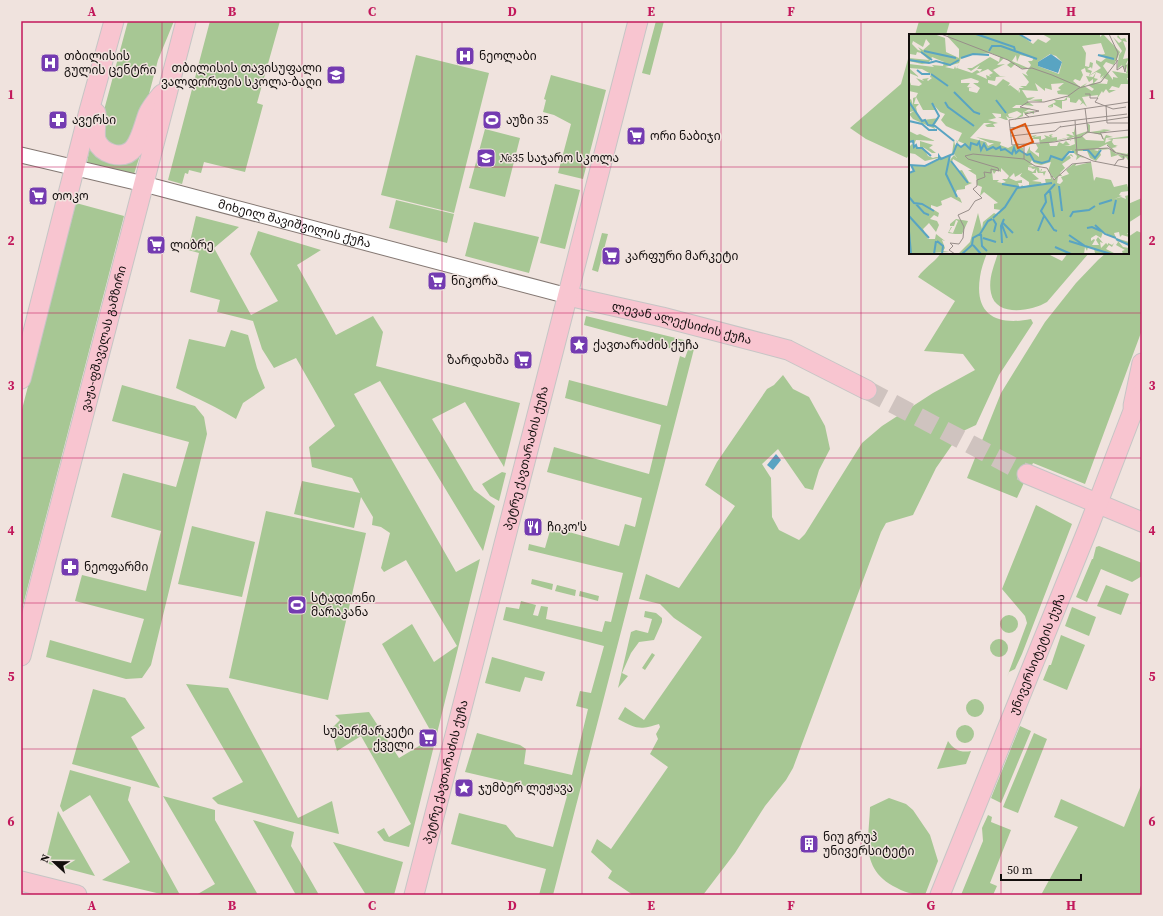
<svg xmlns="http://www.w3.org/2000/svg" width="1163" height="916" viewBox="0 0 1163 916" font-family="'Source Serif 4','Noto Sans Georgian',serif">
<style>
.green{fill:#a7c794}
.water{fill:#59a4c2}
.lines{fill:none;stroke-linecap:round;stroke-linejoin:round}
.major-tunnel{stroke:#cfc3bf;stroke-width:19;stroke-dasharray:19 10;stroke-linecap:butt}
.minor-casing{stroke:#847873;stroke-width:17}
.major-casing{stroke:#c6c5c5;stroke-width:21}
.minor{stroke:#fff;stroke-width:15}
.major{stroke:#f8c5d0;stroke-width:19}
.grid{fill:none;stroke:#c2185b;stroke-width:1;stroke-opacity:0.55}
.labels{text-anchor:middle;stroke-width:3;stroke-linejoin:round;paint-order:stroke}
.poi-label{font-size:12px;fill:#130e0d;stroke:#f0e3de;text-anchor:start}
.street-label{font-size:12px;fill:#130e0d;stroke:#f0e3de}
.inset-river{fill:none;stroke:#59a4c2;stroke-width:2}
.inset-road{fill:none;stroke:#988e8a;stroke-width:1}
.view{fill:#dd550c;fill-opacity:0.15;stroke:#dd550c;stroke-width:2}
.inset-edge{fill:none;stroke:#130e0d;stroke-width:2}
.neatline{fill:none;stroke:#c2185b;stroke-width:1.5}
.grid-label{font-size:13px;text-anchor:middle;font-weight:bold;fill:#c2185b}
</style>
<rect width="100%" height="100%" fill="#f0e3de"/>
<!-- green -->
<path class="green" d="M128 21H174L158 60 140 128 123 149 105 144 100 125Z
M210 21H280L257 103 263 105 245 172 204 162 201 173 189 170 188 174 185 173 182 184 168 180Z
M656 21H664L650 75 642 73Z
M919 21H950L946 35H915Z
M910 52V152L907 158 866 139 850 128 901 84Z
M416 55 489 73 454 213 381 195Z
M551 75 606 90 583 179 558 173 571 124 554 115 543 112 546 100 544 99Z
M485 129 520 138 505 197 469 188Z
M91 140 97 150 142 149 134 174 87 163Z
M555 184 580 190 565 249 540 243Z
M1142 198V214L1128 223V204Z
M396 200 454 214 447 243 389 228Z
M76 203 124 216 21 613V413Z
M196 216 239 227 214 248 251 315 278 301 250 254 258 231 321 250 297 265 336 335 373 316 383 332 376 366 520 403 504 467 465 402 432 419 474 490 495 506 483 551 380 381 354 394 456 572 480 559 409 847 384 841 377 832 384 828 389 837 411 824 361 736 337 751 331 729 340 720 335 715 369 712 399 758 434 737 382 644 412 624 434 662 457 646 406 560 384 572 381 568 390 533 381 527 372 525 373 517 361 497 354 528 294 514 302 481 360 493 352 478 312 467 309 447 335 426 296 358 274 368 262 349 253 321 217 312 220 300 190 292 199 253 188 250Z
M474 222 539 237 529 273 465 256Z
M1137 231 1142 233V330L1085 484 1033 463 1017 498 967 478 1001 393 1045 322 1076 283 1098 260 1106 253H1128V237Z
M602 233 608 234 598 272 592 270Z
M941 253H987C984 261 981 269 980 277 974 315 997 326 1031 319L1033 323 999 375 976 425 961 432 936 468 913 515 886 523 881 532 793 768 786 780 765 806 735 853 703 895H633L608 878 612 871 591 852 597 839 611 849 668 767 650 754 658 739 656 734 660 727 659 724C640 730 636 729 618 719L625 707 644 720 702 637 674 618 660 604 639 599 646 574 679 588 735 506 705 485 717 462 767 389 774 385 783 375 793 389 809 397 825 426 830 449 819 470 813 490 805 488 778 449 762 464 771 478 772 517 779 530 799 540 805 534 862 443 882 426 933 393 975 370 963 354 924 351 955 301 918 277C925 267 934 263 941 253Z
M998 253H1046L1062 261 1068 253H1089L1047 302C1032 311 996 318 991 293 988 279 994 266 998 253Z
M586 316 684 340 680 351 584 325Z
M231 330 248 335 257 368 265 388 243 403 236 419C217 407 196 398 176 388L189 339 225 347Z
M689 347 694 349 553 895H539L546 869 451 844 459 813 506 825 516 837 553 847 567 796 465 772 477 733 520 745 526 749 524 764 572 775 588 709 576 706 580 691 591 693 604 646 503 620 506 607 519 609 521 601 536 605 533 615 538 616 541 606 548 607 546 619 602 632 605 621 611 622 623 573 528 550 529 544 545 548 551 527 619 546 625 524 635 527 642 498 547 472 554 447 649 474 661 425 565 398 569 380 667 406 680 356 685 358Z
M122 385 195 406 204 417 207 434 151 665 142 678 126 679 46 657 50 640 131 663 144 619 75 601 82 575 146 591 161 531 111 517 123 473 176 487 189 442 112 421Z
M502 472 506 473 499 501 490 496 482 484Z
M1036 505 1072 524 1022 654 1015 669 1009 672 1007 677 1027 623 1025 616 1002 589Z
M266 511 366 533 328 700 229 678Z
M192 526 255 542 242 597 178 584Z
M1099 546 1142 563V576L1132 582 1101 569 1087 602 1076 597 1092 559H1093L1096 547Z
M532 579 553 584 552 590 531 584Z
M557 585 576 590 575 596 555 591Z
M1106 585 1129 594 1121 615 1097 606Z
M580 591 599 596 598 601 579 596Z
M1072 607 1096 617 1089 636 1065 626Z
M645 611 656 613 662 618V622L654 640 639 642 631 653 622 673 628 676 618 688 631 632 636 630 648 633 652 619 644 617Z
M1000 624a9 9 0 1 1 18 0a9 9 0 1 1-18 0Z
M1061 635 1085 645 1067 690 1043 680 1049 665H1051Z
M990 648a9 9 0 1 1 18 0a9 9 0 1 1-18 0Z
M652 653 655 655 645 670 642 668Z
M492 657 545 672 542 681 525 677 520 692 485 683Z
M186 684 228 688 298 818 332 801 339 834 218 804 212 798 243 782Z
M93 689 125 698 145 728 131 737 160 788 72 764Z
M966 708a9 9 0 1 1 18 0a9 9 0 1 1-18 0Z
M956 734a9 9 0 1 1 18 0a9 9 0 1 1-18 0Z
M1020 726 1031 731 1001 803 991 798Z
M1034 733 1047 739 1018 813 1003 807Z
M948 741C954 750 961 753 971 751L966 764 937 769Z
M70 770 131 787 128 800 180 895H165L102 880 130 862 90 795 63 812 60 806Z
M1142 783V895H1041L1078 827 1054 817 1061 799 1124 827Z
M163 796 215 810V820L258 895H196L215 884Z
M889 798 906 804 913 810 930 835 938 861 925 895C912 895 904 892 893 886 860 867 869 839 870 807Z
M58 811 95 876 45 863Z
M988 815 992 817 991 822 1011 830 990 883 997 886 993 895H961L983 841 982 828Z
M253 820 294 832 291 846 319 895H296Z
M333 842 403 862 394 895H366Z"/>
<!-- water -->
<path class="water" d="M776 454 781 460 773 470 767 465Z"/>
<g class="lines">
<!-- major-tunnel -->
<path class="major-tunnel" d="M867 390 1027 474"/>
<defs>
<g id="minor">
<path id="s1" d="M21 155 144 184 568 296"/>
</g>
<g id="major">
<path d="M96 113C97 122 94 132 96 140 99 147 105 152 112 154 138 161 141 132 148 114 151 107 157 100 162 94"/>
<path id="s2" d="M568 296 662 317 788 350 867 390"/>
<path d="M21 379 89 111 114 21"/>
<path d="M1133 406 1142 363"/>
<path d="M1027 474 1142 522"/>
<path id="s3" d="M21 656 186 21"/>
<path d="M21 881 77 895"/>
<path id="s4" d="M414 895 638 21"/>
<path id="s5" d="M940 895 1087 531 1133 411 1142 394"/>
</g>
</defs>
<!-- minor casing -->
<use href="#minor" class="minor-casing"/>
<!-- major casing -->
<use href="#major" class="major-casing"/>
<!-- minor -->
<use href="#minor" class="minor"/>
<!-- major -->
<use href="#major" class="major"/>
</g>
<!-- grid -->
<path class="grid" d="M162 21V895M302 21V895M442 21V895M582 21V895M721 21V895M861 21V895M1001 21V35M21 167H910M1128 167H1142M1001 253V895M21 313H1142M21 458H1142M21 603H1142M21 749H1142"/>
<!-- icons -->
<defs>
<symbol id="hospital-square" viewBox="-11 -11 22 22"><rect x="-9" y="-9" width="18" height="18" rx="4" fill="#743bb1" stroke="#f0e3de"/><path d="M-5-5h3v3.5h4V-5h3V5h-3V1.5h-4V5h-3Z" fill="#fff"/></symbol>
<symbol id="school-square" viewBox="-11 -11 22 22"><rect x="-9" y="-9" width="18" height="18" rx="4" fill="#743bb1" stroke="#f0e3de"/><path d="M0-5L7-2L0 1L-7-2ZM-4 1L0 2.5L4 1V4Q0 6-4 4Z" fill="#fff"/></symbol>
<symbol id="pharmacy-square" viewBox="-11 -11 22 22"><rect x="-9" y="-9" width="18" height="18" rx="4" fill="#743bb1" stroke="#f0e3de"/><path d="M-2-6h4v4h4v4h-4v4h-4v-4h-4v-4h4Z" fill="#fff"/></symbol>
<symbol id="stadium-square" viewBox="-11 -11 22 22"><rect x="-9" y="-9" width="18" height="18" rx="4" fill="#743bb1" stroke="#f0e3de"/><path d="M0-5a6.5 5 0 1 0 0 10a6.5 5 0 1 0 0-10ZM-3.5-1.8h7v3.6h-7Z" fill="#fff"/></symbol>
<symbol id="supermarket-square" viewBox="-11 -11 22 22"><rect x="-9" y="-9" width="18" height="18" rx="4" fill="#743bb1" stroke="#f0e3de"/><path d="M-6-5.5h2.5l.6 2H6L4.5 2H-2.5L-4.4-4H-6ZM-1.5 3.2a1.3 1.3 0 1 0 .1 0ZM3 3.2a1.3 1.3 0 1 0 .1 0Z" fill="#fff"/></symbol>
<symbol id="sight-square" viewBox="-11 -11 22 22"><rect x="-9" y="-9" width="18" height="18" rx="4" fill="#743bb1" stroke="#f0e3de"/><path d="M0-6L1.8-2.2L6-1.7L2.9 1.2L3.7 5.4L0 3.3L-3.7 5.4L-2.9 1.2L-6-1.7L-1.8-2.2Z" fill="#fff"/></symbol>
<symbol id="restaurant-square" viewBox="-11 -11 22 22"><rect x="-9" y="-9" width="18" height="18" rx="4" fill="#743bb1" stroke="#f0e3de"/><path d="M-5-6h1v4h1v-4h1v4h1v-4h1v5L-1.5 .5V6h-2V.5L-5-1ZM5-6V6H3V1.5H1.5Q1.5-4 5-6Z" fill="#fff"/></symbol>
<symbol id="building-square" viewBox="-11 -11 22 22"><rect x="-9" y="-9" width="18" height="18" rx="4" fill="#743bb1" stroke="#f0e3de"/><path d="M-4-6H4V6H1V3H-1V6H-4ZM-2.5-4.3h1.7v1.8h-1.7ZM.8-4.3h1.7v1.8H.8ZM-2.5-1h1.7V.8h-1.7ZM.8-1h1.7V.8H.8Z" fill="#fff"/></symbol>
</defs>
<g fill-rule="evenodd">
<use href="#hospital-square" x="454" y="45" width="22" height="22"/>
<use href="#hospital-square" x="39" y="52" width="22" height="22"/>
<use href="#school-square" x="325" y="64" width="22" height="22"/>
<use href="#pharmacy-square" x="47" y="109" width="22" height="22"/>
<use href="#stadium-square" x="481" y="109" width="22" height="22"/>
<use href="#supermarket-square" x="625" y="125" width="22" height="22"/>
<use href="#school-square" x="475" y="147" width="22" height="22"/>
<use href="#supermarket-square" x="27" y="185" width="22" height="22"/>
<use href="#supermarket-square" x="145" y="234" width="22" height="22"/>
<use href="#supermarket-square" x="600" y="245" width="22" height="22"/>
<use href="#supermarket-square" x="426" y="270" width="22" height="22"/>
<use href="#sight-square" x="568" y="334" width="22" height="22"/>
<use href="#supermarket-square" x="512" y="349" width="22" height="22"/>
<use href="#restaurant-square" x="522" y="516" width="22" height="22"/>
<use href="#pharmacy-square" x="59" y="556" width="22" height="22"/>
<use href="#stadium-square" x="286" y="594" width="22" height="22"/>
<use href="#supermarket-square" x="417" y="727" width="22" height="22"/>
<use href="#sight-square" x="453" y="777" width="22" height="22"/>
<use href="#building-square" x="798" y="833" width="22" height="22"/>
</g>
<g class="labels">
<!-- poi labels -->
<g class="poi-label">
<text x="64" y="60">თბილისის<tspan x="64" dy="14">გულის ცენტრი</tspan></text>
<text x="479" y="60">ნეოლაბი</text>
<text x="322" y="72" text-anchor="end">თბილისის თავისუფალი<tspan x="322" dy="14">ვალდორფის სკოლა-ბაღი</tspan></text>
<text x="72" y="124">ავერსი</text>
<text x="506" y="124">აუზი 35</text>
<text x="650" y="140">ორი ნაბიჯი</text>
<text x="500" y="162">№35 საჯარო სკოლა</text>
<text x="52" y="200">თოკო</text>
<text x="170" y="249">ლიბრე</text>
<text x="625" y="260">კარფური მარკეტი</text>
<text x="451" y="285">ნიკორა</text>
<text x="593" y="349">ქავთარაძის ქუჩა</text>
<text x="509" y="364" text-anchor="end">ზარდახშა</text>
<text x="547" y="531">ჩიკო'ს</text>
<text x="84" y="571">ნეოფარმი</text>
<text x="311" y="602">სტადიონი<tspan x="311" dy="14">მარაკანა</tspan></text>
<text x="414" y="735" text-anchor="end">სუპერმარკეტი<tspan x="414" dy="14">ქველი</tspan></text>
<text x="478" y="792">ჯუმბერ ლეჟავა</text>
<text x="823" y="841">ნიუ გრუპ<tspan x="823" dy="14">უნივერსიტეტი</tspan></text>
</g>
<!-- street labels -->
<g class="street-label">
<text dy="4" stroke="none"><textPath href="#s1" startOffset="282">მიხეილ შავიშვილის ქუჩა</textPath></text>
<text dy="4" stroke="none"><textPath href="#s2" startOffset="117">ლევან ალექსიძის ქუჩა</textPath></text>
<text dy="4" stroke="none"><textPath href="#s3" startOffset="328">ვაჟა-ფშაველას გამზირი</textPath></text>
<text dy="4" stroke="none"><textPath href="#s4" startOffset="451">პეტრე ქავთარაძის ქუჩა</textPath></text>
<text dy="4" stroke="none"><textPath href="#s5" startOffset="260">უნივერსიტეტის ქუჩა</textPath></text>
<text dy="4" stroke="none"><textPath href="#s4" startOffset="127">პეტრე ქავთარაძის ქუჩა</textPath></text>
</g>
</g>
<!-- overview -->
<g transform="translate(909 34)">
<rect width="220" height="220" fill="#f0e3de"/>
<path d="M0 0H25L36 4 37 18 50 24V15L38 2 40 0H110L124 10 129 5 137 9 142 5 133 0H191V3L194 0 211 18 205 31 197 28 194 32 204 46V43L209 44 203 37 220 40 217 39 218 36 217 31 216 37 213 31 208 35 210 21 213 17 204 3 210 9 213 7 208 3 209 1 212 5 216 4 218 8 214 7 217 15 214 25 220 24 217 30 218 31 220 25V44H218L220 50H212L210 54 203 52 200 56H207L200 59 197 55 194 59 193 57 188 65 189 61 173 63 178 73 174 69 171 71 173 68 170 65 167 69 161 68V64L158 63V66L155 67H153V75L144 70V73L139 74 143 72 139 73V72L147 68 145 66H155L160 61 149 60 148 57 152 56 149 54 155 49 142 50 143 56 136 54V57L126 49 129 57 113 56 118 64 126 63 121 66 133 65V68L120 66 118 67 125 72 115 71H107L103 74H122L115 78 125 77V80L120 78 117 81 114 78V82L105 86 113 80 108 77 99 80 100 83H105L100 84 97 82 99 86H97L89 83H92V80L83 79 87 84 79 86 89 89 84 90 86 93H78L76 91 83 89H75L61 104 77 108 79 112 85 109H81L67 103 92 108 91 111 99 114 109 109 111 111 108 112 114 114 115 119 117 120 121 112V116L130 123V119L126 118 129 114 127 110H131L130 105H119L125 104 122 102 128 101 125 103 132 102V106L137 104 135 101 141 103 140 101 144 100 142 102 144 103 141 104 148 103V106L161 103 157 101 159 100 165 102 163 98H165L166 93 167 101 179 97 178 89 181 91V98L195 96 191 95 202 96 192 99 195 105 197 101 204 103 197 104 196 109 203 106 198 105 220 102V104L204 105 203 108 205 111H209L206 112 208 113 203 114 207 118 218 120 220 118V128L217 123 214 125 209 121 202 123 201 115 207 120 215 121 205 118 198 110 185 116 189 117 190 114H197L201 115 190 116 192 121 187 127 181 124 178 117H169L168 120 176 124 171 123 167 126 168 122 162 116 156 124 162 120 165 123 160 121 162 124 153 130 156 134 151 139 153 142H149L148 149 151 150 154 147 152 143 160 140 157 136 163 131 168 129 166 132 182 128 185 147 187 143 202 146 205 153 218 150 220 157 212 158 210 161 213 162 205 165 212 163 217 165 216 162 220 161V199H218L220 201V203L213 201 211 203 210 198 205 199 207 204 220 208V211L209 207 214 213 220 214V220H214L213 217 216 216 207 211 209 208 205 203 194 198 192 204 187 201 182 204V207L185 205 186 206 183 211H190L187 206 189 203 194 209 191 208 192 214 197 209 199 211V209L203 211 205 209 203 213 200 211 197 215 207 220H182L186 219 185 215 179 213 178 217 176 213 175 220H49L61 208 69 179 73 195 74 188 85 179 89 181 92 176 85 175V170L89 169 75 158 71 162 73 153 68 151 67 141 59 136H63L44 125 43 128 49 137 53 136 60 148 63 149 56 152V155L48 156 46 161 51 164 53 169 42 163 32 167 33 171 28 173 22 171V174L30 179 29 183 25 181 21 185 28 187 30 191 27 198 20 189 14 195 19 205H26L27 200 36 207 33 206 36 214 34 217 41 218 2 220 1 204 0 213V140L6 137 2 131 16 133 30 125V123L36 124 41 121V126L45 121 48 124 45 120H43L45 105 46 111 49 110 47 106 49 108 50 113 56 110 49 107 53 99 37 92 32 86 36 80 31 78 23 69 27 76H14L7 63 9 59 0 57V45L2 51 10 52 13 50 7 44 15 47 13 45 20 44 18 46 19 47 23 44 21 43 22 40 13 35 0 34 10 43 0 39V30L25 33 23 31 34 32 35 28 23 23 20 28H26L13 30 17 31 0 27ZM17 5 21 10 14 16 9 13 12 17 9 16 3 10 4 7 14 13ZM192 9 196 20 189 21 197 24 192 28 187 26V29L192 34 181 41 183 37 178 35 182 33 183 35 184 29 181 28 180 33 176 32 177 19 173 12ZM8 18 12 19 20 26 0 24 1 20 7 21ZM82 19 91 23 90 28 81 23 63 34H58L62 37 71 31 68 35H73L71 38 68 36 63 39 48 34 50 30 47 35 46 32 45 35 36 33 50 29 52 24 60 21ZM141 20 147 22 153 28 150 40 129 32V28ZM107 21 108 28 111 21 125 24 123 27H119L122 31 117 39 119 42 113 39 120 48 117 52H111L115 54H110L111 57 110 59 109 55V57L101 51 99 52 101 49 94 45 87 52 79 49V46L86 47 87 43 97 42H91L84 36 96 30 88 31 95 24 102 28 98 31 102 34 106 30 110 33 115 35 119 34 103 27ZM176 34 177 38 181 39 180 42 187 38 184 43 177 42 180 48 184 45V49L179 51 185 55 183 57 175 52 178 49 171 53 164 47 166 45 171 47 174 41 172 36ZM79 35 84 39 80 41 82 43 77 41 78 45 67 40ZM187 38 192 40 191 44 195 41 192 45 195 43 190 49 195 44 199 46 198 50 185 49 189 45 185 44ZM62 44 70 47 69 49H64L71 54 68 59 60 57V54H63L58 53 61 49H52V46ZM177 98 175 101 181 98 192 101 195 107 177 106 173 102ZM165 103 166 110 161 112 155 111H161L157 107 154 110 150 108 148 112H141L140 109 158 104 159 106H161V107L162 106 159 105ZM123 126 125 129 132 131 142 128 139 137 146 145 144 146 143 142 141 141 142 145H136L137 150 133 151 132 148 123 147 130 145 123 139H127V135L129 139H134L135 142 137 137 132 138 133 135H132L131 139 130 134H127L124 138 119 136V133L123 134 119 132 124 135 132 133 119 132 124 131 121 129ZM92 134 100 142 98 145H93L97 148 93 149 88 148 90 146H84L83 136 85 140 88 136 92 138ZM105 139 106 143 113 139 111 142 120 148V151L115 153 113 151 111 154 109 149H113V146L107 147 100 144ZM7 63 5 70H10L7 73 9 82 14 86 30 84 25 92 26 95 4 85 0 80 5 77 1 78 0 66 2 65 4 71V64ZM0 97 8 101 11 100 26 107 7 106 5 110 0 106ZM11 107 24 111 20 114 22 115 27 119H23L14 113 19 122 24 124 27 123H29V124L16 127 6 120 0 119V113L3 110 11 114ZM47 185 59 187 53 200H46L39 199 42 193H43L40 198 44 199 49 187 47 186 45 192H41V190Z" fill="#a7c794" fill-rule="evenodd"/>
<path d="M142 20 153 28 149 39 129 32V28Z" fill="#59a4c2"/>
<path class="inset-river" d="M67 0 105 13 106 16M110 0 122 7M15 17 47 24M80 17 83 12H92L128 25M12 18 23 26M189 21 205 25M52 24 64 20 80 21M0 26 20 29 27 27 41 31 50 26M8 36 13 40H21M22 40 39 52M45 58 65 78 71 80M87 66 97 79M0 68 13 87 16 86 19 91 26 92 45 107M36 68 39 73 65 92M23 69 30 82 24 91M0 87 13 90 20 96H28M0 108 4 107 5 113 7 111 8 114H13L22 122M174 116H179L186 124 192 116M41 121 37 140 48 163M42 127 59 149M0 139 5 137 2 131 16 132 30 125V122L32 125 44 120 48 110 52 113 56 110 61 115 62 109 68 111 70 108 72 116 75 110 78 116 84 113 87 115 91 113 92 116 96 115 103 120 105 114 107 119 110 116 118 121 121 120 125 127 133 129 140 127 142 122 153 126 160 118H165M93 150 110 153M146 150 136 161 137 168 132 177 145 196 148 197M150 152 153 177M141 157 145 183M0 163 5 169 13 170 25 177M7 170 15 179 20 181M190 170 203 166M204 180 207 166M0 182 20 204M161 183 164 178 180 176 186 172M84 184 96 173 108 154 143 149M84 185 87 190 85 198M94 189 104 199M93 191 98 204M186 191 196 200 207 204M178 194 183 193 192 197M0 197 2 220M129 197 135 182M72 200 73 212 78 217M160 201 176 212 202 220M74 204 87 208M207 205 220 211M28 207 34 212 33 220M160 207 176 212M93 209 92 192 95 185M64 211 72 220M146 213 162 220M25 220 27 207M53 220 63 211 64 204 71 200 79 187 83 185"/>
<path class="inset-road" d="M32 0 99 26 113 35 123 34 143 41 171 53M200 0 209 19 207 27M208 27V36L214 32 216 38 217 31M170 54 192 48 209 26M176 60H181V64H189L186 68 204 75 217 73M118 68H135L159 62 170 54M119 68 111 73 130 77 116 80 120 83M197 71 198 89H220M176 74 179 98M166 86 168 120 184 127 220 134M151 93 220 83M101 94 218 80M191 99 220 96M102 102 146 97 152 92M194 105 192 100 178 98 172 103 145 108 103 111 100 86 220 68M115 110V125M198 111 207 119 220 122M166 116 199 114 207 119M56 122 64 120 115 125M56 122 59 125 89 134 90 137M115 125 126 132 138 134 143 143M205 132 209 126 215 125 214 122M143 142 145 146 163 130 182 128M46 220 40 216 44 212 41 209 50 210 54 204 55 193 49 181 60 176 66 167 73 164 64 155 68 152V146L76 143 75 138 82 139V135L90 137"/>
<path class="view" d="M116 90 124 108 109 114 102 96Z"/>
<rect width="220" height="220" class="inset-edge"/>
</g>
<!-- border -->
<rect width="1163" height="916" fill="none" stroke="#f0e3de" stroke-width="44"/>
<!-- north arrow -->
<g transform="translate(54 862) rotate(292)" stroke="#f0e3de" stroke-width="3" paint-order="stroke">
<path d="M0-3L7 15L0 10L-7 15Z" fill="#130e0d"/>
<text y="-6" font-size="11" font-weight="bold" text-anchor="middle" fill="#130e0d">N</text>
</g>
<!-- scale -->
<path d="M1001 874v6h80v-6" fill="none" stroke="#130e0d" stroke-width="2"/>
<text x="1007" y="874" font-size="12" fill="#130e0d" stroke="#f0e3de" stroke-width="3" paint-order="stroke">50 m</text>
<rect x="22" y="22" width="1119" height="872" class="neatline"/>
<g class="grid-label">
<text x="92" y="16">A</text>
<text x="232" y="16">B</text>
<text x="372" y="16">C</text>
<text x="512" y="16">D</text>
<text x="651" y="16">E</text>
<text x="791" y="16">F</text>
<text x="931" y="16">G</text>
<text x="1071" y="16">H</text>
<text x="11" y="99">1</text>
<text x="1152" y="99">1</text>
<text x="11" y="245">2</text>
<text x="1152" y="245">2</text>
<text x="11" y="390">3</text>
<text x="1152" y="390">3</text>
<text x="11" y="535">4</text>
<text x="1152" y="535">4</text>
<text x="11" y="681">5</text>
<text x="1152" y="681">5</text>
<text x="11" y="826">6</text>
<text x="1152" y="826">6</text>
<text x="92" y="910">A</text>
<text x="232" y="910">B</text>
<text x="372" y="910">C</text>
<text x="512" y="910">D</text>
<text x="651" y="910">E</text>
<text x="791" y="910">F</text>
<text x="931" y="910">G</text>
<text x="1071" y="910">H</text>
</g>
</svg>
